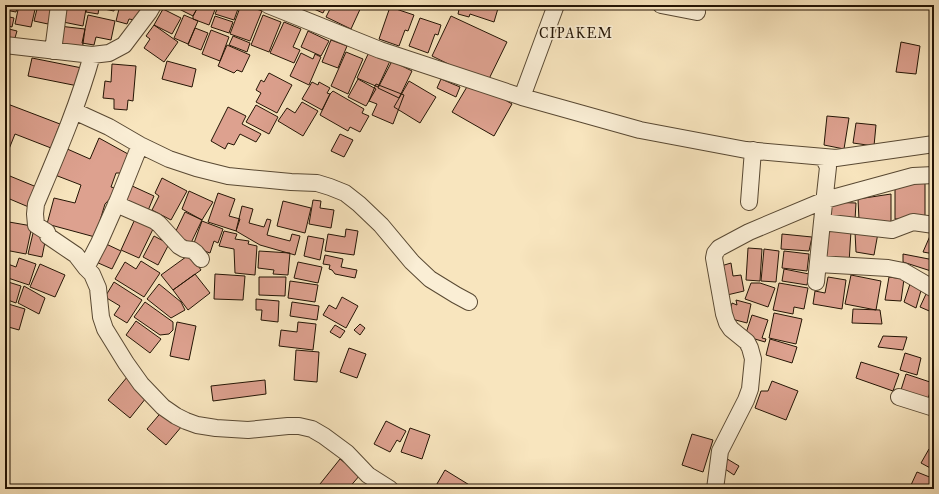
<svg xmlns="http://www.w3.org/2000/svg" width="939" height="494" viewBox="0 0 939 494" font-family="'IM FELL Great Primer',serif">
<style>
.building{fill:#dda18f;stroke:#241505}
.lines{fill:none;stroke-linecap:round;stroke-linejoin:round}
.minor-casing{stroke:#594933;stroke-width:18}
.minor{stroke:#faeed5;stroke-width:16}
.labels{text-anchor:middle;stroke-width:3.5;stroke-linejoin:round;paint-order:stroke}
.quarter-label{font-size:14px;letter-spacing:1px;fill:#241505;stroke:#faeed5}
</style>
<rect width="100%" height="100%" fill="#f8e5be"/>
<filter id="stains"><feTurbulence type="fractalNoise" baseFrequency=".005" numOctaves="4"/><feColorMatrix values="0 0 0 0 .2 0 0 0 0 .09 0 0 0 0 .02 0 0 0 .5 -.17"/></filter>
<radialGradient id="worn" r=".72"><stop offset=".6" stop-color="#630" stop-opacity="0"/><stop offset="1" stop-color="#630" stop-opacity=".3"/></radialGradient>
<!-- building -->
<path class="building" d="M5 5H18L16 12 5 10Z
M19 5H36L31 27 15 24Z
M38 5H53L48 24 34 21Z
M67 5 86 9 83 26 58 21Z
M87 5H115L114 11 99 8 98 14 86 12Z
M120 5H148L140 21 129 19 127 24 116 21Z
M174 5H199L193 16 173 6Z
M199 5H210L216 7 209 25 193 19V16Z
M219 5 239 6 234 20 215 14Z
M241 5H245L262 11 250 41 230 34Z
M307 5H327L323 13 307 6Z
M332 5H362L351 29 326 17Z
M460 5H499L494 22 470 14 469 17 458 14Z
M390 7 414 15 408 31 405 30 399 46 379 39Z
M163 9 181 18 172 34 154 25Z
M88 15 115 21 111 40 96 37 94 45 82 43Z
M184 15 198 21 188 44 174 38Z
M263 15 281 22 269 52 251 45Z
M5 16 14 18 12 27 5 25Z
M215 16 233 22 229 33 211 27Z
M451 16 507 42 487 83 432 56Z
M420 18 441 25 438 35 435 34 428 53 409 46Z
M284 22 301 29 293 47 300 50 294 63 270 53Z
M154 25 178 42 164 62 144 48 150 39 146 36Z
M59 26 85 29 82 51 57 47Z
M5 28 17 31 12 48 5 46Z
M195 28 208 33 201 50 188 45Z
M211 30 229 37 220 61 202 54Z
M308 31 329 41 321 56 301 47Z
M233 36 250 43 247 52 229 45Z
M331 40 347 46 338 68 322 62Z
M901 42 920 46 916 74 896 72Z
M227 45 250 55 242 72 237 70 234 73 218 66Z
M346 52 363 59 348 94 331 86Z
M369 52 390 61 378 87 357 78Z
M301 53 313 59 315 54 321 57 309 85 290 76Z
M32 58 82 68 78 86 28 76Z
M167 61 196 69 192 87 162 79Z
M392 61 412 71 399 98 378 88Z
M112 64 136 66 133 101 128 100 127 110 114 109V99L103 98 105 81 111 82Z
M269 73 292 85 277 113 256 102 261 93 256 90 261 80 264 82Z
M358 79 376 89 366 106 348 97Z
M441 79 460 87 456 97 437 88Z
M471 80 512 104 494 136 452 112Z
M409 81 436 97 420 123 394 107Z
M312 82 318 85 319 82 330 88 327 93 330 94 322 110 302 99Z
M376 84 404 95 393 124 372 115 377 104 369 101Z
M333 91 364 109 362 113 369 116 360 132 350 127 348 131 320 115 330 94Z
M302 102 318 111 303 136 278 121 287 108 295 113Z
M5 103 60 124 51 148 15 134 5 159Z
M256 105 278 117 269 134 246 122Z
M228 107 246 116 242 124 261 134 256 142 240 134 234 145 228 143 225 149 211 141Z
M827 116 849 118 844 149 824 145Z
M856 123 876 125 874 146 853 143Z
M340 134 353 140 344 157 331 151Z
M99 138 128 154 121 173H116L111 187 119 189 105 204 95 237 47 224 54 198 75 203 81 185 55 175 65 148 90 159Z
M5 174 39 188 31 208 5 197Z
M162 178 187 191 171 220 152 210 159 196 155 193Z
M925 183V219H895V184Z
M130 185 154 196 147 213 122 202Z
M189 191 213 202 202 220 182 209Z
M218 193 235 199 229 216 240 219 236 231 208 222Z
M891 194V222L859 220 858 199Z
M313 200 321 201 320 208 334 210 331 228 309 224Z
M283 201 311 208 305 233 277 226Z
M828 202 856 203 855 220 826 218Z
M242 206 253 209 249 223 264 227 267 219 271 220 267 235 290 241 292 234 300 236 295 255 260 245 236 231Z
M185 212 202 220 190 245 173 237Z
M135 219 154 227 139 258 121 250Z
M202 221 223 229 218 243 214 241 210 253 199 249 194 243Z
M9 222 32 226 26 254 5 250V241Z
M825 228 851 231 849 263 822 260Z
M34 229 47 232 42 257 28 254Z
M346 229 358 231 354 255 325 251 328 234 345 237Z
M933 229H934V254L923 252Z
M224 231 237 234 235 239 249 241 248 244 257 246 255 275 235 273 234 249 219 246Z
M855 232 878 233 874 255 856 252Z
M782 234 812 237 809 251 781 249Z
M154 236 169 244 158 265 143 257Z
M308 236 324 239 320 260 304 256Z
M104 243 121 251 112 269 96 262Z
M748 248 762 249 760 281 746 280Z
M764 249 779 251 776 282 761 281Z
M259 251 290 253 288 275 273 274 274 270 258 268Z
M784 251 809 254 807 271 782 268Z
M190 254 201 270 173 290 161 275Z
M903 254 934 260V264L931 271 903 262Z
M325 255 343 259 341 267 357 270 355 278 335 274 332 270 329 269 330 265 323 264Z
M19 258 36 264 29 285 5 277V263L16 267Z
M141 261 160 273 144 297 115 279 125 262 136 269Z
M298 262 322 267 318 283 294 278Z
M731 263 733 276 741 275 744 291 727 295 721 266Z
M40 264 65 275 55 297 30 287Z
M784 269 809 274 807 285 782 281Z
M195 274 210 293 188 310 173 290Z
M215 274 245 276 243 300 214 299Z
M851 275 881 281 876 310 845 304Z
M259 277H286L285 296 259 295Z
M828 277 846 280 842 309 813 304 815 291 825 293Z
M889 277 904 279 901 301 885 300Z
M5 281 21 286 16 303 5 299Z
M290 281 318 285 315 302 288 298Z
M114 282 142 300 127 323 114 315 120 306 105 297Z
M751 283H760L775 288 768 307 745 299Z
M779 283 808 288 804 309 794 307 793 314 773 310Z
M159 284 181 302 185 310 171 318 147 299Z
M910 284 922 287 916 308 904 302Z
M24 286 45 298 39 314 18 303Z
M926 294 934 296V313L920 307Z
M342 297 358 306 346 328 323 315 329 305 336 309Z
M256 299 279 301 278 322 261 320 262 310H256Z
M736 300 751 304 747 323 728 318 732 303 737 305Z
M145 302 173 322V330L169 334 160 335 134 317Z
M292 302 319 306 317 320 290 316Z
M5 303 25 309 19 330 5 326Z
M853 309 880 310 882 324 852 323Z
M774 313 802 319 796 344 769 338Z
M752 315 768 320 762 338 766 339 765 342 745 336Z
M136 321 161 339 150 353 126 335Z
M177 322 196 326 189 360 170 356Z
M298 322 316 324 313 350 279 346 281 330 297 332Z
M360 324 365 328 360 335 354 330Z
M335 325 345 331 340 338 330 332Z
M883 336 907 337 903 350 878 347Z
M770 339 797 347 792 363 766 355Z
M349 348 366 354 357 378 340 372Z
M296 350 319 352 317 382 294 380Z
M905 353 921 358 917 375 900 370Z
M861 362 899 374 893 391 856 378Z
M906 374 933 383 927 402 900 393Z
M128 376 150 393 130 418 108 400Z
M265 380 266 394 213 401 211 386Z
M772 381 798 391 786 420 755 408 761 391H768Z
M164 409 182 426 166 445 147 429Z
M386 421 406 431 400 442 397 440 390 452 374 444Z
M410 428 430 435 422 459 401 452Z
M692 434 713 440 703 472 682 465Z
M929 449 934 451V470L921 463Z
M724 457 739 466 734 475 719 465Z
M340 459 360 475 348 489H316Z
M445 470 471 486 469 489H434Z
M917 472 932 478 927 489H921L911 485Z"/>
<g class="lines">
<defs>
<path id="minor" d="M268 5 380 50 522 97 640 130 746 150 836 158 934 144
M661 5 697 12
M5 45 92 55 109 53 124 45 149 12 153 5
M53 51 59 5
M92 55C78 106 57 154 36 204L35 214 36 225 47 232 48 236 76 255 86 268 92 274 98 288 101 317 105 329 126 363 141 384 163 407 176 416 186 421 197 425 216 428 248 430 288 426H299L312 429 324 436 347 453 368 475 390 489
M522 97 556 5
M74 111 109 127 140 145 169 159 196 168 228 176 291 182 317 183 330 187 345 193 359 204 381 225 412 262 430 279 456 295 469 302
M823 157 828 167 822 222 892 230 913 222 934 225
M749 202 753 150
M116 204 155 221 159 224 179 246 184 249 192 250 196 253 201 259
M818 264 888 268 903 271 934 289
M86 268 99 243 118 200 140 145
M816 282 822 222
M899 397 934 408
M715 489 720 451 746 400 750 389 753 359 750 348 747 342 731 329 727 323 724 314 714 258 715 253 719 248 749 232 825 200 913 176 934 175"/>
</defs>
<!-- minor casing -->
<use href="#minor" class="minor-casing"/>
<!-- minor -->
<use href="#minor" class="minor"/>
</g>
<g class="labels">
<!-- quarter labels -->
<g class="quarter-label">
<text x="576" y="38">CIPAKEM</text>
</g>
</g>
<!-- margin -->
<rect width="939" height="494" fill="none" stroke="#f8e5be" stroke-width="20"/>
<rect x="6" y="6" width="927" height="482" fill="none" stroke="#241505" stroke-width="2"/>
<rect x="10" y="10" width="919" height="474" fill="none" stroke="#241505"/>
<rect width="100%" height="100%" filter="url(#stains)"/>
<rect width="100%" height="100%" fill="url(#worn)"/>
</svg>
